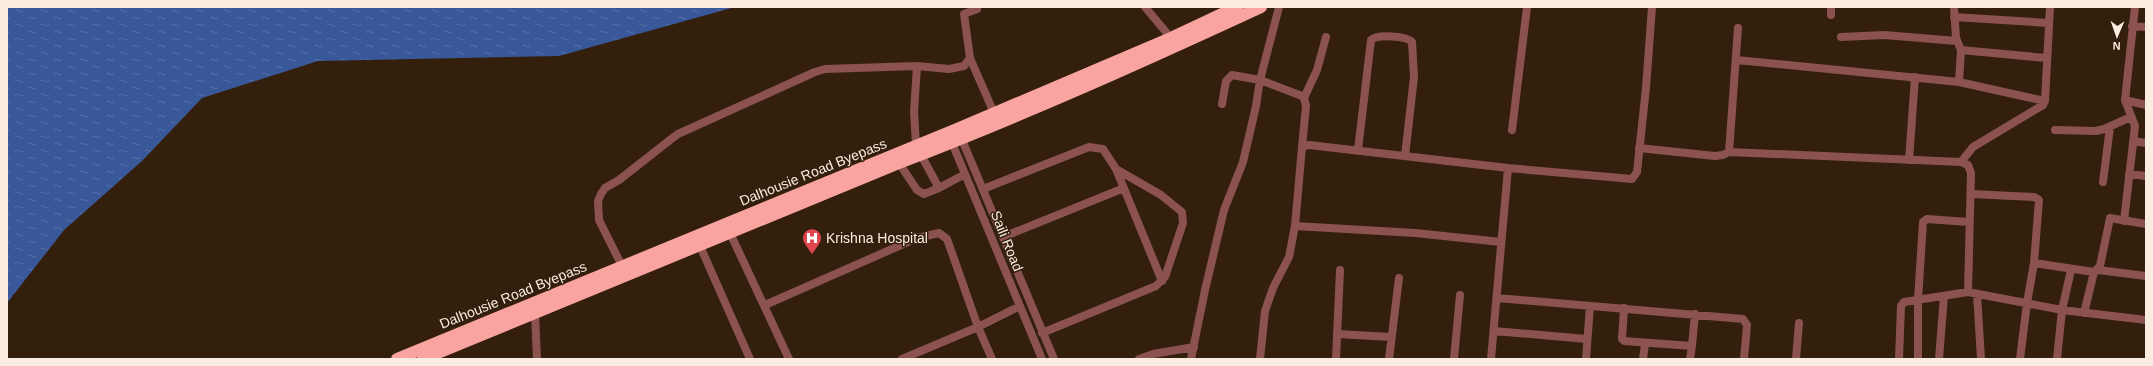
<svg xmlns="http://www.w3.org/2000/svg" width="2153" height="366" viewBox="0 0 2153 366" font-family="Arial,sans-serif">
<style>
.water{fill:url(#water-ripples)}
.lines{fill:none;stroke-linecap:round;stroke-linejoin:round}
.street{stroke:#8b5250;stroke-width:8}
.highway{stroke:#f9a4a0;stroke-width:12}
.labels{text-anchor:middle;stroke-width:3;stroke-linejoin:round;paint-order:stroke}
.street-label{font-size:14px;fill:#faece0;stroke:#331f0c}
.poi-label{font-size:14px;fill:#faece0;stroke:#331f0c;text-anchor:start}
</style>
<defs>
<pattern id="water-ripples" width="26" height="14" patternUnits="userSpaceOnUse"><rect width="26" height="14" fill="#395899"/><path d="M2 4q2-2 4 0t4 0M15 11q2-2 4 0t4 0" fill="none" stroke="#5770a7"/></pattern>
</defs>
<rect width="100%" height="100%" fill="#331f0c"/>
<!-- water -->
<path class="water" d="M7 7H735L559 56 318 61 202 98 142 161 64 230 7 303Z"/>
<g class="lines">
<!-- street -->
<path class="street" d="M1145 7 1171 38
M1954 7 1956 38 1961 50 1959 82
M1831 15V7
M1954 17 2049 23
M2132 26 2146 27
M1841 37 1884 35 1957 41
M1961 50 2046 58
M970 58 994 113
M1737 60 1959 82 2045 101 2050 7
M1304 98 1317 70 1326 37
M2125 100 2146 105
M1222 104 1226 81 1232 75 1260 80 1302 96 1304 98 1306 106 1302 147
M1512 130 1527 7
M2055 130 2096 131 2104 129 2131 117
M960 135 1054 359
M950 138 1042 359
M2133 141 2146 143
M916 145 914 112 917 66
M1639 148 1715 156 1723 155 1729 152 1961 162 1968 165 1971 173 1968 292
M1358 150 1371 40C1377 34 1407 36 1412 42L1414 77 1405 156
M1729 152 1738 28
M921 155 939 188
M1909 160 1915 77
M1961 162 1973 147 2043 105 2045 101
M899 163 917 190 924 194 939 188 965 174
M2129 174 2146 176
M2103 182 2110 127
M983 189 1089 147 1103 149 1116 169 1162 281
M1971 194 2034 197 2039 200 2034 263 2027 303 2020 359
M2124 221 2135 126 2125 100 2135 7
M1295 226 1415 233 1501 242
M730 233 789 359
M1003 237 1124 188
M700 246 750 359
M2034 263 2094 272
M622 266 599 220 598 201 601 194 605 188 619 180 670 140 678 134 815 72 825 69 917 66 949 69 964 66 970 58 964 14 977 9
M2098 270 2146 276
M1977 294 1981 359
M1497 298 1743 319 1747 325 1744 359
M765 305 917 238 939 233 947 239 978 327 992 359
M1624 308 1622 339 1624 341 1692 346 1695 314
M535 313 537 359
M2084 313 2094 272 2100 266 2110 218 2146 224
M1494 331 1587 339
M1042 333 1156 286 1165 277 1183 223 1182 212 1161 195 1116 169
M1337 334 1391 337
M902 359 978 327 1020 306
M1139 359 1153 354 1194 347
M1191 359 1205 290 1224 210 1243 162 1256 106 1260 80 1279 7
M1260 359 1265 311 1273 288 1289 257 1295 226 1302 147 1309 145 1508 168 1632 179 1637 172 1646 88 1652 7
M1336 359 1340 270
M1389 359 1399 278
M1454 359 1460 295
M1491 359 1508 168
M1586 359 1590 306
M1643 359 1645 344
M1690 359 1692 346
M1796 359 1799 323
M1899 359 1901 306 1904 302 1968 292 2062 310 2146 320
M1918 359V300L1923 222 1927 219 1969 222
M1939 359 1944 296
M2057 359 2062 310 2071 270"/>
<!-- highway -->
<path class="highway" d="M397 359 957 129 1171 38 1237 7
M423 359 899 163C1022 116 1142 62 1261 7"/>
</g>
<!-- icons -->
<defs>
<symbol id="hospital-pin" viewBox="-11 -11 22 30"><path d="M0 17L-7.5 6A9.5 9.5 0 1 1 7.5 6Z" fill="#e0444e" stroke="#331f0c"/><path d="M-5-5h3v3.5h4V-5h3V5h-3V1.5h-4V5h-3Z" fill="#fff"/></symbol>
</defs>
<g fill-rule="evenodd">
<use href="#hospital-pin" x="801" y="227" width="22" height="30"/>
</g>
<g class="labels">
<!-- street labels -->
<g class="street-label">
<text transform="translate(813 172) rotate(-22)" y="5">Dalhousie Road Byepass</text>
<text transform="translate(1007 241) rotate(68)" y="5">Saili Road</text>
<text transform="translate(513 295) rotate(-22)" y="5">Dalhousie Road Byepass</text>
</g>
<!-- poi labels -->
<g class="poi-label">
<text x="826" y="243">Krishna Hospital</text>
</g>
</g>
<!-- border -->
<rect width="2153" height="366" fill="none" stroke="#faece0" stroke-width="16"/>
<!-- north arrow -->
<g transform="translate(2117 36) rotate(182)" stroke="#331f0c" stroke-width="3" paint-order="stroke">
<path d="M0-3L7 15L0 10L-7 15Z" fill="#faece0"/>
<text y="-6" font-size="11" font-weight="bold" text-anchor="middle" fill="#faece0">N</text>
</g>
</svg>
